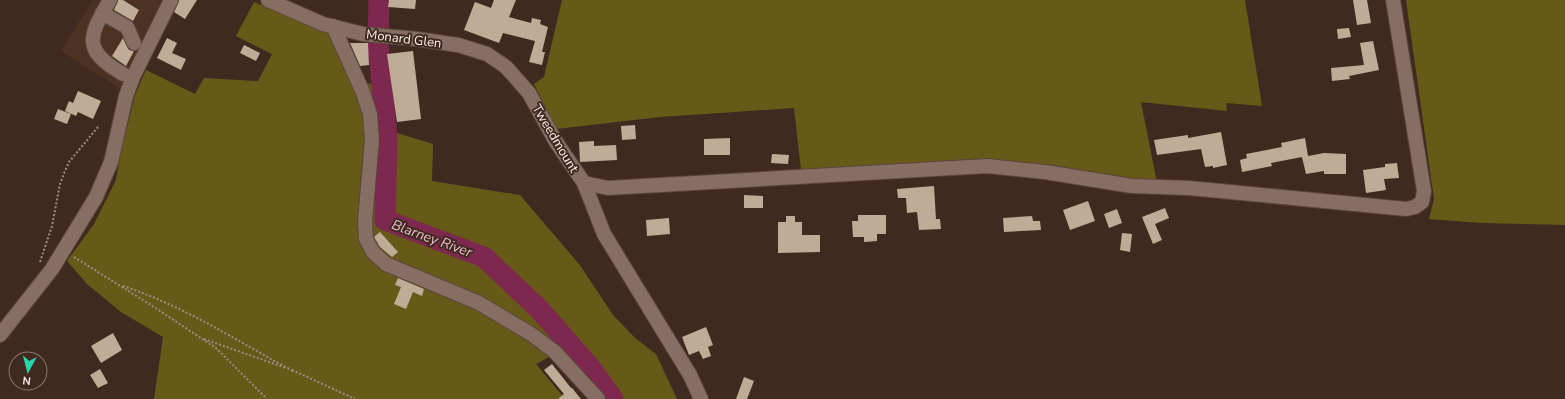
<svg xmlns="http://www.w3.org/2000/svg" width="1565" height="399" viewBox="0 0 1565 399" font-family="'Nunito Sans',sans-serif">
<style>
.built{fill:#4d3224}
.green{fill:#675a19}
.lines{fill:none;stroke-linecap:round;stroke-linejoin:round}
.river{stroke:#7f284f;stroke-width:21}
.building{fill:#bfac97}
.minor-casing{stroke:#59463e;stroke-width:16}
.path{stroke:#9d8b83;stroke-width:2;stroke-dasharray:2 2;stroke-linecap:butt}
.minor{stroke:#876e62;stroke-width:14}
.labels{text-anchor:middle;stroke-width:4;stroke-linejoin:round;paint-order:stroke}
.street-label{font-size:13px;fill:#faebe5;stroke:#402a20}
.water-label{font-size:14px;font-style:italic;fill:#f1becf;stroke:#402a20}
</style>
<rect width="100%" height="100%" fill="#402a20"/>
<!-- built -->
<path class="built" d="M93 0H167L124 91 61 51Z"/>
<!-- green -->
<path class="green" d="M562 0H1245L1262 106 1226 103 1227 111 1141 102 1158 188 1045 172 801 170 794 108 660 117 556 129 534 84 544 77Z
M1406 0H1565V225L1481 223 1429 219 1434 199Z
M254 2 261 5V3L329 30 350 79 388 88 394 132 433 144 432 181 520 195 579 264 613 315 635 338 656 354 677 399H604L560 351 536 364 565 399H154L163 337 121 312 87 284 67 261 94 224 116 180 121 151 135 95 146 70 195 94 204 78 258 81 272 54 236 36Z"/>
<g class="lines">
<!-- river -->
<path class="river" d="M379 0 378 44 387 137 385 220 484 257 539 309 590 367 613 399"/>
</g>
<!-- building -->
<path class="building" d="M118 0H123L139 10 133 21 114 10Z
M179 0H197L185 19 174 12Z
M389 0H416L415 9 388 7Z
M494 0H516L509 17 531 23 532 18 541 20 540 24 548 27 542 52H545L542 65 529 62 535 41 503 33 499 43 464 30 475 2 491 8Z
M1353 0H1367L1371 23 1357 25Z
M1349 28 1351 37 1338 39 1337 29Z
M123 38 129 50 134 51 126 66 112 56Z
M167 38 177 43 172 53 186 59 181 70 157 58Z
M1373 41 1379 70 1349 76 1350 79 1332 81 1331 68 1364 65 1360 43Z
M350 43H368L369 65 360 66Z
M244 45 260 53 256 61 240 53Z
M413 51 421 119 397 122 387 54Z
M78 91 101 101 93 119 78 112 76 116 65 111 69 101 73 103Z
M58 109 71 114 67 124 54 119Z
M635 125 636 139 622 140 621 126Z
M1221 132 1227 165 1213 168V166L1205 167 1201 149 1157 155 1154 140 1188 135V138Z
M730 138V155H704V139Z
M1305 138 1308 156 1324 153 1346 154V174H1324V171L1306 174 1302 157 1271 163 1272 166 1242 172 1240 160 1247 158 1246 154 1282 147 1281 143Z
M594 141V146L616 145 617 160 580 162 579 142Z
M772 154 789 155 788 164 771 163Z
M1397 163 1399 178 1384 179 1386 190 1366 193 1363 170 1385 167V164Z
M934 186 936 219H940L941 229 919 230 917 212 907 213 906 198H898L897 189Z
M744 195 763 196V208H744Z
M1088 201 1095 221 1070 230 1063 210Z
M1165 208 1169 218 1155 224 1162 240 1153 244 1142 217Z
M1117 209 1122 223 1109 228 1104 214Z
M858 215H886V234H877V241L864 242V237H853L852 221H858Z
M786 216H795V222H802V235H820V252L778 253V222H786Z
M1032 216 1033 221H1040L1041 230 1004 232 1003 218Z
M669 218 670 234 647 236 646 220Z
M380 232 398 252 392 257 380 247 374 237Z
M1122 233 1132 234 1130 252 1120 250Z
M398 278 424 289 422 296 413 292 406 309 394 304 401 287 395 285Z
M706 327 713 345 708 347 711 356 703 359 699 351 689 355 682 337Z
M113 333 122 350 101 363 91 346Z
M552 364 571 388H572L581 399H558L564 394 544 370Z
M100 369 108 383 98 388 90 375Z
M744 377 754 381 747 399H736Z"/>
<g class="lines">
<defs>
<path id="minor" d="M110 0C89 36 81 50 123 74
M268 0 323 24 363 34 417 39 458 45 487 54 506 67 529 93 556 142 584 183 604 234 690 375 701 399
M102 13 127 27 134 43
M333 26 362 90 370 114 372 140 365 221 366 239 373 252 386 264 479 303 531 334 555 352 598 399
M584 183 608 188 987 166 1045 172 1132 186 1189 188 1406 209 1415 207 1422 202 1424 191 1393 0
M0 335 52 269 96 197 111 162 126 96 133 77 171 0"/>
</defs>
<!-- minor casing -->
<use href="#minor" class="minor-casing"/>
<!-- path -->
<path class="path" d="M74 257 154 307 216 348 267 399
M40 262 52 226 60 184 65 171 69 162 98 127
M123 286C184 306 237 341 293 371
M204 339 286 368
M292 370 355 399"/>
<!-- minor -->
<use href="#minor" class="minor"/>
</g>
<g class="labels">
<!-- street labels -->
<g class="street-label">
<text transform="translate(404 38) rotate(7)" y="5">Monard Glen</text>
<text transform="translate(556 138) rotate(59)" y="5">Tweedmount</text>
</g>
<!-- water labels -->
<g class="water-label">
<text transform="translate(432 238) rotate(20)" y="5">Blarney River</text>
</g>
</g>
<!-- north arrow -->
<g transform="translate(28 371) rotate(187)"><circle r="19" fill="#402a20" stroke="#8a776f"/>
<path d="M0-3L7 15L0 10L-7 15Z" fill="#27d5ad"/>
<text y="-6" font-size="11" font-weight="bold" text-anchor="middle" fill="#faebe5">N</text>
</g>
</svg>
